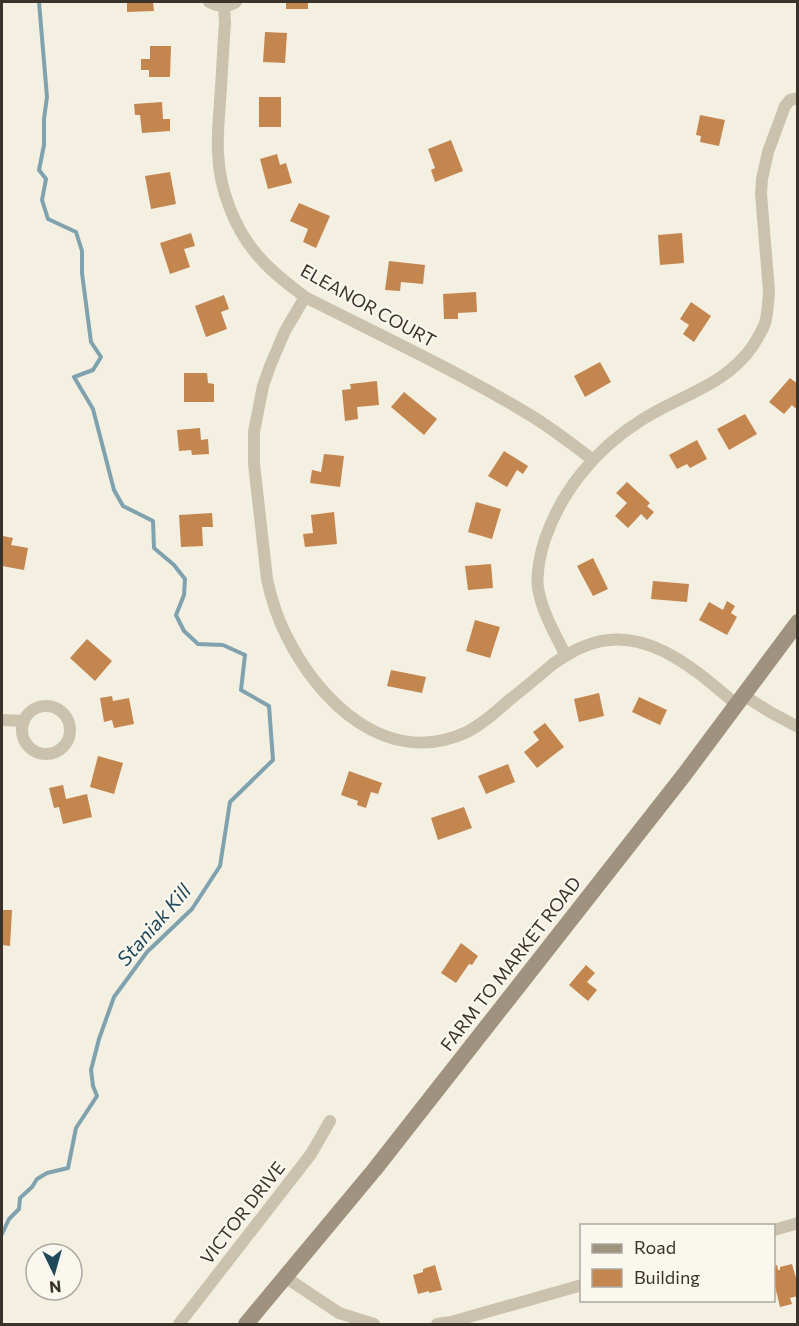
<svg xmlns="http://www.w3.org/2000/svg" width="799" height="1326" viewBox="0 0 799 1326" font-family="Commissioner,sans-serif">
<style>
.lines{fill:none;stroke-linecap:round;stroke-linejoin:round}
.stream{stroke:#80a2af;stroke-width:4}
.building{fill:#c3864f}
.street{stroke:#cbc2ad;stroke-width:12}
.secondary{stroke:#9f927e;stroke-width:16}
.labels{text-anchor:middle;stroke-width:4.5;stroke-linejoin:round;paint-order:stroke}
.street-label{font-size:18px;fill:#3a332b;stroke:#faf7ee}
.water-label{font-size:20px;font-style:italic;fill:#21495b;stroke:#faf7ee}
</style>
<rect width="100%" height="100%" fill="#f3efe1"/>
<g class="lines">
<!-- stream -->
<path class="stream" d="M2 1234 9 1219 19 1209 20 1198 32 1187 37 1179 47 1173 68 1168 76 1128 97 1096 93 1086 91 1070 99 1039 114 997 147 952 192 909 220 866 230 802 273 760 269 706 241 690 245 655 223 645 198 644 184 631 176 615 184 595 185 579 174 565 154 548 153 521 123 506 114 490 93 409 74 377 93 370 101 357 91 342 82 273V251L76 232 48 219 42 200 46 179 39 170 44 145V119L47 97 39 2"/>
</g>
<!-- building -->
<path class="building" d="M127 2H153L154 11 127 12Z
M286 2H308V9H286Z
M265 32 287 33 285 63 263 62Z
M150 46H171L170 77H149V70H141V59H150Z
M259 97H281V127H259Z
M162 102 163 119H170V131L142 133 140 115H135L134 104Z
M700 115 725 120 719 146 700 142 701 136 696 135Z
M451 140 463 171 435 182 431 170 435 168 428 149Z
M277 154 280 165 286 163 292 183 268 189 260 159Z
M170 172 176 204 151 209 145 176Z
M299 203 330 216 316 248 303 242 308 229 290 221Z
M191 233 195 246 184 249 190 267 170 274 160 243Z
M682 233 684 263 660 265 658 235Z
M389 261 425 265 423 284 401 282 400 291 385 290Z
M476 292 477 312 458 313V319H444L443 294Z
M224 295 229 309 221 312 227 329 206 337 195 306Z
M691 302 711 316 694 342 683 334 689 325 680 319Z
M600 362 611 382 585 397 574 376Z
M184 373H207L208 383 214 384V402H184Z
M790 378 798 384V406L795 408 792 405 784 414 769 402Z
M377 381 379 405 357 407 358 419 345 421 342 390 351 389 350 384Z
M404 392 437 419 424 435 391 407Z
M745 414 757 434 729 450 717 429Z
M200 428 201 440 208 439 209 454 192 455 191 450 179 451 177 430Z
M697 440 707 459 690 468 687 464 677 469 669 455Z
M504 451 528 466 523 474 517 470 507 487 488 476Z
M324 454 344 456 340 487 310 483 312 470 321 472Z
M627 482 650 503 647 506 654 512 647 520 641 514 628 528 615 516 627 503 616 493Z
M476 502 501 509 492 539 468 532Z
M334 512 337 544 305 547 303 534 313 533 311 515Z
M212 513 213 527H202L203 546 181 547 179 515Z
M3 536 13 538 11 545 28 548 24 570 2 566V541Z
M593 558 608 589 593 596 577 566Z
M491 564 493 588 468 590 465 566Z
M653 581 689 584 687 602 651 599Z
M727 601 735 606 731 613 737 617 727 635 699 620 709 602 723 610Z
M475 620 500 627 490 658 466 651Z
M87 639 112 661 95 681 70 658Z
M391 670 426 677 422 693 387 686Z
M599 693 604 716 579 722 574 699Z
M112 696 113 701 129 698 134 724 114 728 112 720 104 722 100 698Z
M639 697 667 710 660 725 632 712Z
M545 723 564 747 537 768 524 752 539 740 533 732Z
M98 756 123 763 114 794 90 787Z
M508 764 515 782 486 794 478 776Z
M349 771 382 783 378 794 371 792 366 808 357 805 358 801 341 795Z
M63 785 66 799 87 794 92 817 63 824 59 807 54 808 49 788Z
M464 807 472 828 438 840 431 818Z
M2 910H12L10 946 2 945Z
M461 943 478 956 472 965 469 964 456 983 441 973Z
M586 965 595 973 587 982 597 990 588 1001 569 985Z
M792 1264 798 1285V1296L790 1298 792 1304 780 1307 774 1282V1266L777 1265 778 1270H780V1267Z
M435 1265 442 1290 429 1293V1291L418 1294 413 1275 423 1272V1269Z"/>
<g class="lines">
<!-- street -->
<path class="street" d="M209 2C219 7 227 8 236 2
M224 7 225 23C223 49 222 76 220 102 219 118 217 135 218 152 219 189 235 231 260 258 273 273 289 285 305 297 378 334 455 370 525 412 549 426 571 443 593 460
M305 297 285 331 270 366 263 386 254 432V464L267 579C271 598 277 617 286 635 319 702 387 769 467 732 482 724 495 713 507 702 523 689 538 677 553 664 563 657 574 650 585 646 643 622 695 669 736 704
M566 656C555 634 542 612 538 588 536 572 540 555 545 539 562 490 596 449 640 421 678 396 725 386 752 347 757 339 762 332 765 323 768 313 768 302 769 291L761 194 762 179 768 152 785 106 790 100 798 98
M743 695 770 712 798 727
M22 730a24 24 0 1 1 48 0a24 24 0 1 1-48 0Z
M2 720 24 721
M774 1230 798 1223
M285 1277 339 1313 374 1324
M179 1324 311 1154 330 1121
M437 1324 451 1322 582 1285"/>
<!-- secondary -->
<path class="secondary" d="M246 1324 375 1169 684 775 798 622"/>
</g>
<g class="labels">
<!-- street labels -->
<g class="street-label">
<text transform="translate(368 306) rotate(29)" y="6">ELEANOR COURT</text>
<text transform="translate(511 964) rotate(-52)" y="6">FARM TO MARKET ROAD</text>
<text transform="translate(243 1213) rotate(-52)" y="6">VICTOR DRIVE</text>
</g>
<!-- water labels -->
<g class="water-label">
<text transform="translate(154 925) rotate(-49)" y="7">Staniak Kill</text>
</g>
</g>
<!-- border -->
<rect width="799" height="1326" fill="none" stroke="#3a332b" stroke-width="6"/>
<!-- legend -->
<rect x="580" y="1224" width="195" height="78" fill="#faf7ee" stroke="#ada9a0" stroke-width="1.5"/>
<rect x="592" y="1244" width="30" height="9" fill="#9f927e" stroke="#ada9a0" stroke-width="1.5"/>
<text x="634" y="1254" font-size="18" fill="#3a332b">Road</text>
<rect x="592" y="1269" width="30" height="18" fill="#c3864f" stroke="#ada9a0" stroke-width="1.5"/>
<text x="634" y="1284" font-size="18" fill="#3a332b">Building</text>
<!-- north arrow -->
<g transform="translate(54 1272) rotate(175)"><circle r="28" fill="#faf7ee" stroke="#ada9a0" stroke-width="1.5"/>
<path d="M0-4.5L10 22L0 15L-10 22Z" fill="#21495b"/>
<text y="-9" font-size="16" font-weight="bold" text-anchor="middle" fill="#3a332b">N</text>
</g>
</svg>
